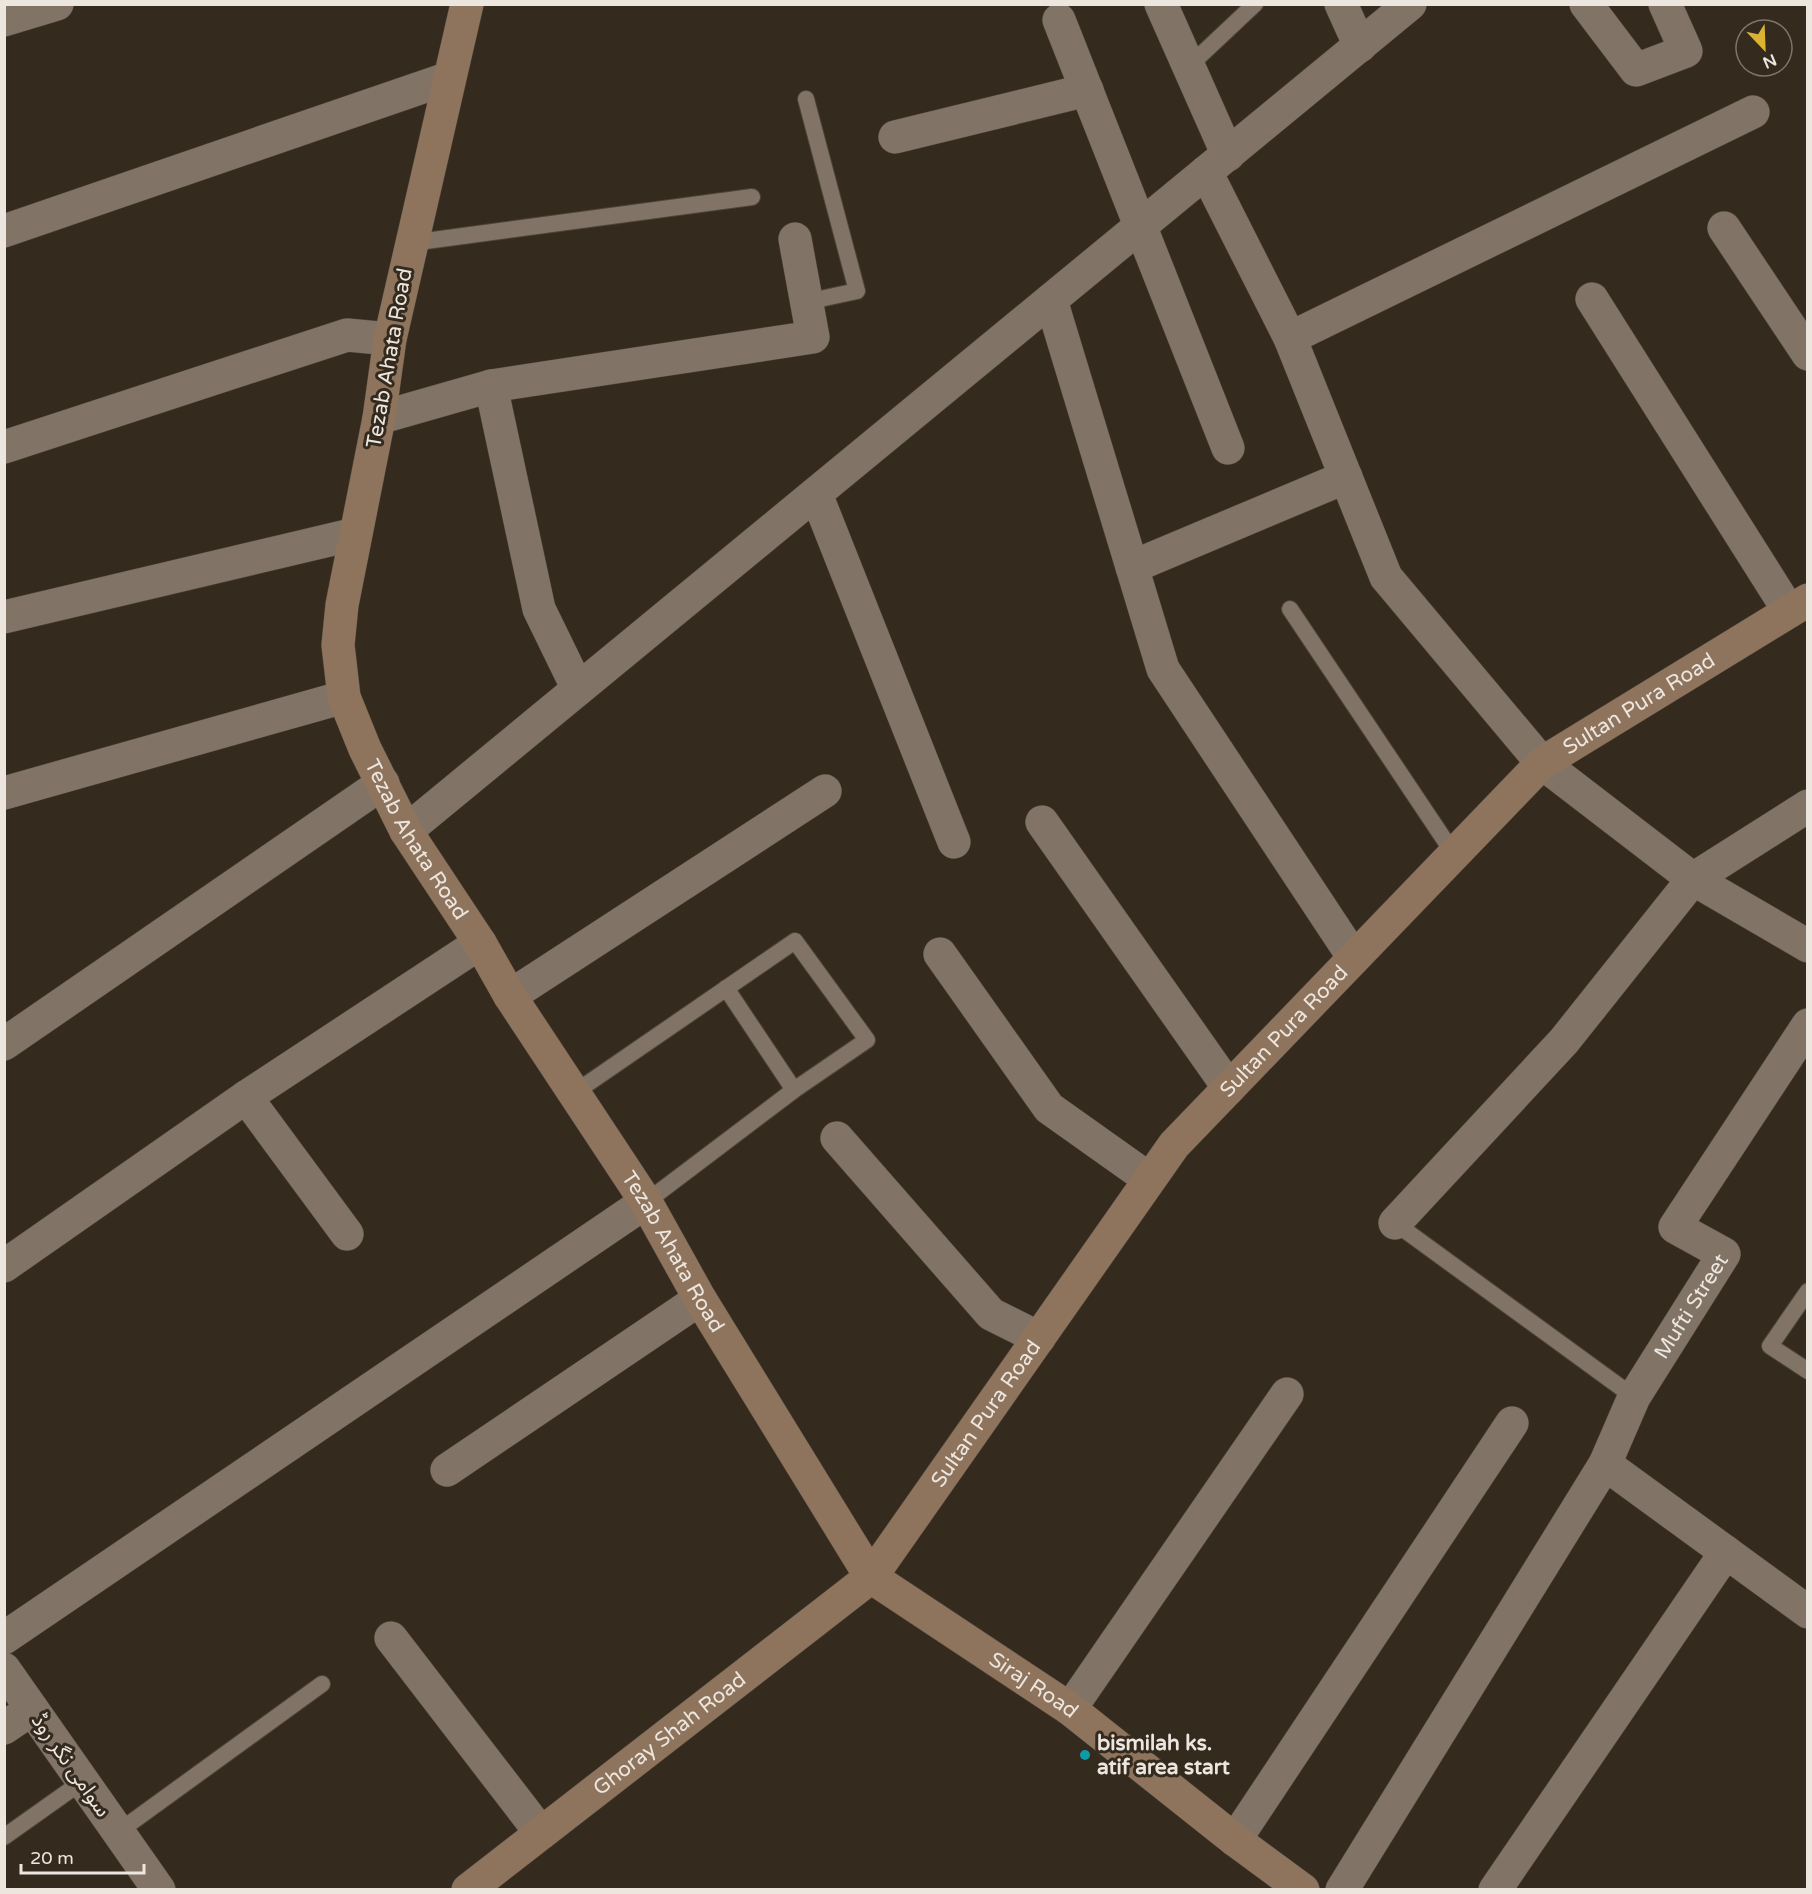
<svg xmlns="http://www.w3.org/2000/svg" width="1812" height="1894" viewBox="0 0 1812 1894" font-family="'Varela Round','Noto Sans Arabic',sans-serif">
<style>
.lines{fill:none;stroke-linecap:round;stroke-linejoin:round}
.service-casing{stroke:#4e453b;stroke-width:18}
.minor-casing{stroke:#4e453b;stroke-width:34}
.tertiary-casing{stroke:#4e453b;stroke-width:34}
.secondary-casing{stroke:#4e453b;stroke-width:34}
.service{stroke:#817467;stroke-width:16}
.minor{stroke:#817467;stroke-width:33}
.tertiary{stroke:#817467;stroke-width:33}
.secondary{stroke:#8e745d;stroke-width:33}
.culture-dot{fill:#0f9aa8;stroke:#342a1e;stroke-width:2}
.labels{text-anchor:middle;stroke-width:6;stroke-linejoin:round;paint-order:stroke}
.street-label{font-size:21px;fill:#ede6df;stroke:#342a1e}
.poi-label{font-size:21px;font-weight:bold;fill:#ede6df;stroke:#342a1e;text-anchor:start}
</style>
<rect width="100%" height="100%" fill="#342a1e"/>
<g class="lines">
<defs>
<path id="service" d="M1188 67 1255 4
M411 243 752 197
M806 302 857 291 806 99
M1290 609 1454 854
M726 988 794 1090
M574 1093 795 941 867 1040 794 1090 646 1202
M1395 1223 1634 1397
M1808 1291 1770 1346 1808 1371
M118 1832 322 1684
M4 1837 83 1781"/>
<g id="minor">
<path d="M1161 4 1228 155"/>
<path d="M1341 4 1360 46"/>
<path d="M1586 4 1636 70 1686 51 1665 4"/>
<path d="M4 20 57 4"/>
<path d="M1059 20 1228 448"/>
<path d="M895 137 1087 90"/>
<path d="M1206 172 1290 338 1386 577 1542 763 1693 879 1808 946"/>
<path d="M1724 228 1808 354"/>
<path d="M4 231 449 78"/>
<path d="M1592 299 1789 611"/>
<path d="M1051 300 1163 669 1354 958"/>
<path d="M1290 338 1753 112"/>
<path d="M491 386 813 337 795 239"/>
<path d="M379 418 491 386 539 609 578 689"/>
<path d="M4 447 347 335 390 339"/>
<path d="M816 494 954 842"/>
<path d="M1132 567 1346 477"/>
<path d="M4 617 355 534"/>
<path d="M4 793 344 697"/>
<path d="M1042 822 1229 1088"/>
<path d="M406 831 1410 4"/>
<path d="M940 954 1049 1108 1149 1179"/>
<path d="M510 996 825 791"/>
<path d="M4 1044 383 783"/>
<path d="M246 1097 347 1234"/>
<path d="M837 1138 991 1314 1039 1338"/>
<path d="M1395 1223 1564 1041 1693 879 1808 806"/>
<path d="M4 1266 246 1097 480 943"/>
<path d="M1605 1464 1808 1612"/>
<path d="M447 1470 700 1299"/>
<path d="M4 1638 646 1202"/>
<path d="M391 1638 541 1833"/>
<path d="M1070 1709 1287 1394"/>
<path d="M4 1728 32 1709"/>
<path d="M1235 1840 1512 1423"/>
<path id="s1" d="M1342 1890 1605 1464 1634 1397 1724 1254 1675 1227 1808 1025"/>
<path d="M1495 1890 1726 1552"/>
</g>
<path id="tertiary" d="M4 1669 159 1890"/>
<g id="secondary">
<path id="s2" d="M467 4 390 339 379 418 342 605 338 645 344 697 365 749 406 831 480 943 510 996 646 1202 700 1299 871 1577 1070 1709 1235 1840 1303 1890"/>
<path id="s3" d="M468 1890 871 1577 1174 1145 1542 763 1808 600"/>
</g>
</defs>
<!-- service casing -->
<use href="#service" class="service-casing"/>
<!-- minor casing -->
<use href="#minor" class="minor-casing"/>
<!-- tertiary casing -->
<use href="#tertiary" class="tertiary-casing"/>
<!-- secondary casing -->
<use href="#secondary" class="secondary-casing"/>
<!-- service -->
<use href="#service" class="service"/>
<!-- minor -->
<use href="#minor" class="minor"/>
<!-- tertiary -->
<use href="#tertiary" class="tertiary"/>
<!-- secondary -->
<use href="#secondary" class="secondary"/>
</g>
<!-- markers -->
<circle class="culture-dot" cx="1085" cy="1755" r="6"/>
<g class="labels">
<!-- street labels -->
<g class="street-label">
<text transform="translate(389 358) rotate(-80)" y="7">Tezab Ahata Road</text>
<text dy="7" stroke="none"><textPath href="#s3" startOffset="1682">Sultan Pura Road</textPath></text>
<text dy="7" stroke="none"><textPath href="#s2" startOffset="867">Tezab Ahata Road</textPath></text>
<text dy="7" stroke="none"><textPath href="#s3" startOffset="1196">Sultan Pura Road</textPath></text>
<text dy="7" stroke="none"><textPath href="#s2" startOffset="1353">Tezab Ahata Road</textPath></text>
<text dy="7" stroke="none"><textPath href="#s1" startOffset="681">Mufti Street</textPath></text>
<text dy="7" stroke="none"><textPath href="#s3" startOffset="710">Sultan Pura Road</textPath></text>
<text dy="7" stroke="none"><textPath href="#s2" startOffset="1929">Siraj Road</textPath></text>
<text dy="7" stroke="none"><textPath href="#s3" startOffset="255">Ghoray Shah Road</textPath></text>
<text transform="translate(71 1765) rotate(55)" y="7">سوامی نگر روڈ</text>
</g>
<!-- poi labels -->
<g class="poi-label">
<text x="1097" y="1750">bismilah ks.<tspan x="1097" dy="24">atif area start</tspan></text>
</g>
</g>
<!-- border -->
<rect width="1812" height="1894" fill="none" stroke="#ede6df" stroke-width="12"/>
<!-- north arrow -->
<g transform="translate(1764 48) rotate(157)"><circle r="28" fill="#342a1e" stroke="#7e756b" stroke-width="1.5"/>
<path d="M0-4.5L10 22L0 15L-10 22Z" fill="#dab333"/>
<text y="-9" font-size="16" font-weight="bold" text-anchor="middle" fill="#ede6df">N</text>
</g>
<!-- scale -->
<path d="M21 1864v9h123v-9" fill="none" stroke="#ede6df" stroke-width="3"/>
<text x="30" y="1864" font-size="18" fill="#ede6df" stroke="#342a1e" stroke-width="4.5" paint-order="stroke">20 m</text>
</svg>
